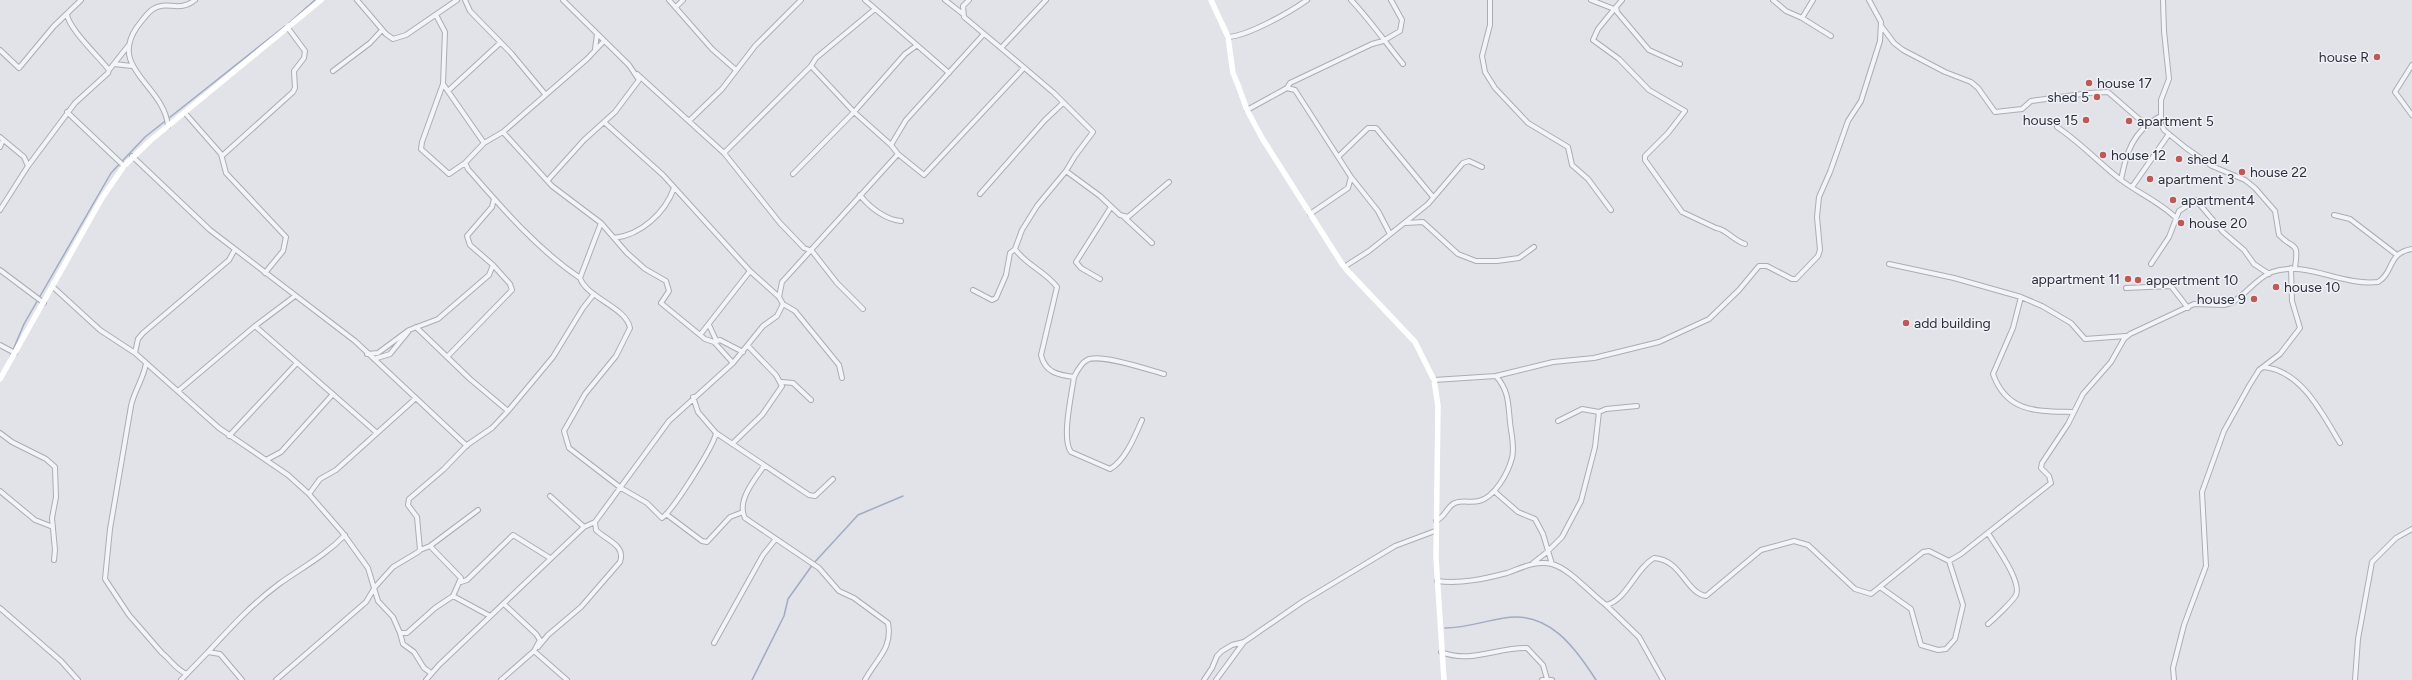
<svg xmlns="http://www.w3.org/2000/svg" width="2412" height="680" viewBox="0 0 2412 680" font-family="Figtree,sans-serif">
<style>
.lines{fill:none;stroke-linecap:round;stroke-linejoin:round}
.stream{stroke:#a0abc4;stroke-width:1.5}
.street-casing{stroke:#aaadb5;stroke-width:6}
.street{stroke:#f3f4f7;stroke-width:4}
.secondary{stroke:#fff;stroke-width:5.5}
.poi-dot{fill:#be5955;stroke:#f0f2f6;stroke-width:1.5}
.labels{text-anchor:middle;stroke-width:3;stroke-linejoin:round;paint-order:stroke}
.poi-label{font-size:14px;fill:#2b2f3e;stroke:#f0f2f6;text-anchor:start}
</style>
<rect width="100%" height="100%" fill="#e1e3e8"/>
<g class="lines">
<!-- stream -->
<path class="stream" d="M289 23 315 0
M10 357 24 324 111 173 145 137 285 26
M1445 628C1466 628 1484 621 1504 618 1548 610 1575 647 1596 680
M752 680 784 616 788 599 813 564 858 515 903 496"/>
<defs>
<path id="street" d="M357 0 386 34 393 39 406 35 457 0
M465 0 470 11 511 53 545 94
M669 0 712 49 736 70
M865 0 949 73
M945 0 963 14
M969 0 963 6 964 17 1001 48
M1046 0 1001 48 1054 93 1093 132 1075 156 1066 171 1100 196 1120 215 1128 217 1169 182
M1351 0C1370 20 1385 42 1403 64
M1490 0V25L1482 56 1485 72 1495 88 1528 123 1568 147 1572 165 1588 179 1611 210
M1591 0 1614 9
M1622 0 1616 7 1617 12 1649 50 1680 64
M1773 0 1786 11 1802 18 1831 36
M2163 0 2164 31 2169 79 2161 100V124L2164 130 2186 148 2212 166 2245 180 2255 188 2275 211 2279 235C2294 251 2299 239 2295 268
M676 7 683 0
M1616 7 1598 29 1593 40 1619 59 1649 90 1685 111 1668 133 1645 156V160L1682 212 1716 228C1726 229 1733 240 1745 244
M436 15 445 32 443 84 422 142 421 149 449 174 465 163
M1802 18 1813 0
M1882 27 1894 43 1903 50 1945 72 1971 82 1978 88 1995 112 2022 109 2031 101 2089 93 2108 92 2147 126
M1228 37C1248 36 1290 12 1307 0
M595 49 597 34
M0 50 19 68 54 26 81 0
M114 64 132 66
M2412 65 2395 92 2412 115
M109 70 128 46
M333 71 370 43 382 30
M637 74 724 153 780 223 804 248 812 251 837 283 863 309
M443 84 484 143
M1287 88 1290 83 1372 44 1383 41 1400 31 1402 20 1391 0
M448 91 500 43
M1247 110 1287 88 1295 90 1351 177 1348 188 1310 214
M67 112 124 166
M185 113 221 154 226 173 286 237 283 251 265 273
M689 121 722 89 755 46 801 0
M604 122 663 175 750 271 779 297
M168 126C164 85 108 69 137 27 142 21 146 14 153 9 167 0 179 13 195 0
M2057 127C2080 142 2099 163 2121 180 2138 193 2160 202 2176 218
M503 132 552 186 601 223 627 253 645 269 666 281 669 291 661 303 705 339 714 342 733 363
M0 137 24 157 28 166
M891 145 906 120 983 35
M0 147 3 140
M724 153 811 66 816 58 875 9
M898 154 924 175 1023 69
M223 155 293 92 295 88 294 71 304 58 305 51 288 28
M132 156 210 230 355 341 467 446
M1339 156 1368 128H1376L1433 197
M793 174 854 112 905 54 916 46
M1351 177 1378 211 1390 234
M548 180 584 140 615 112 639 80 629 65 563 0
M2121 180C2126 153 2133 131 2159 117
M2132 187 2169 134
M980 194 1045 120 1063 103
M860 195C869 207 886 220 901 221
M0 210 28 166 75 103 108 73 109 70C99 57 68 28 67 14
M2334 215 2350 219 2397 255
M1124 217 1152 243
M601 223 580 278C587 298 626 307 630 328L616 356 585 394 564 431 569 448 621 488 647 503 662 518C673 510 714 446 716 433
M1406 223 1423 222 1458 254 1476 261H1497L1519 258 1534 247
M614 238C641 235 665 213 674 188
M1015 249C1026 265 1045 271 1057 287L1041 355C1045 373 1059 375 1074 377 1077 371 1081 363 1087 360 1100 353 1149 370 1164 374
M1889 264 1954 278 2021 297 2042 306 2071 323 2085 339 2126 336
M2151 264 2169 237 2179 211 2196 200 2223 232 2244 250 2254 264 2269 274
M1344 267 1369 251 1428 204 1463 163 1469 161 1482 167
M0 270 44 303
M580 278C537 249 502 208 468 169L465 163 484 143 503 132 587 59 604 41
M1100 279 1081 268 1076 262 1111 207
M53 287 100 330 135 353 219 428 288 475 309 494 342 532 368 568 378 601 393 617 400 633H407L435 608 453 596 490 616
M2126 288 2171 286 2188 308
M973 290 992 300 996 298 1006 275 1010 253 1015 249 1022 230 1037 206 1066 171
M2021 297 2013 328 1993 374C2007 413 2037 411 2072 412
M783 304 795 311 839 365 842 378
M709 325 716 340
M255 326 376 432
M416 327 470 379 508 411
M700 335 750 271
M714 342 720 340 743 352
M0 345 15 353
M135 353 138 339 143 333 229 260 234 251
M367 354 378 353 409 330 438 319 489 275 493 265 470 245 467 236 492 207 494 199
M447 357 512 290 510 284 493 265
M374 359 390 354 408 332
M146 363C144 378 134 391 131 406L110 529 105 579 129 615 162 653C171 660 176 670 187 674
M2263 367C2301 370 2322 413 2340 443
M1074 377C1072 393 1061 439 1071 452L1110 469C1125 461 1135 436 1142 420
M1434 380 1496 376 1553 362 1594 358 1659 342 1709 319 1739 290 1759 266H1767L1792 279H1796L1818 256 1820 250 1817 217 1819 197 1830 172 1848 121 1861 101 1880 41 1881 22 1869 0
M782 382 793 383 811 400
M178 391 255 326 295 296
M693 397 698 412 716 433 809 495 815 496 833 479
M1558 421 1582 409 1599 412 1606 409 1637 406
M0 433 12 442 46 459 55 467 56 497 52 518 55 550 54 560
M229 436 297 363
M732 444 762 415 782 386 776 375 748 346
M266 460 281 452 333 394
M764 466C755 479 736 501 745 518L819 568 839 591 854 598 888 623C893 649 876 659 865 680
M0 491 35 520 53 527
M1494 491 1518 512 1535 519 1543 534 1552 564
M309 494 320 479 336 470 416 398
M550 496 584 527
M666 514 702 541 707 542 730 517 743 512
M1436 521C1446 516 1448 505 1455 503 1462 500 1471 503 1479 501 1495 497 1508 473 1512 458 1515 447 1511 433 1510 422 1508 403 1509 391 1496 376
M1988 533C1995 545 2022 581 2016 595 2013 601 1994 619 1988 624
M430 546 461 578 453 596
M420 550 430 546 478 510
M1533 563 1547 552 1562 537 1581 501 1595 447 1599 412
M1437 581C1461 584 1484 579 1507 573 1521 568 1536 560 1552 564 1570 569 1590 593 1606 605 1627 600 1635 569 1654 558 1682 560 1685 592 1706 596L1761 550 1794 541 1808 545 1855 589 1871 594 1923 552 1929 551 1949 561 1961 554 2051 483 2049 476 2041 468 2042 463 2068 424 2083 394 2111 362 2124 339 2130 334 2194 304 2224 305 2231 303C2246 295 2256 278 2272 272 2305 260 2341 286 2378 282 2394 273 2387 253 2412 249
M461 582 467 580 513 535 550 558
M1880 587 1911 609 1921 645 1938 650 1946 649 1955 639 1963 605 1949 561
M1606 605 1639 637 1663 680
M0 608 61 661 78 680
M400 633 403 644 414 652 424 668 431 673
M714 643 763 555 775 540
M538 647 548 635 581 607 620 562C626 545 606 540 596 530L595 522
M534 651 567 680
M208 652C231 627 252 604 279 584 301 568 325 556 345 535
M1441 652C1471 664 1497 647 1527 648L1543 665 1547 679
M181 680 208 652 220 654 242 680
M276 680 366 602 375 587 393 567 418 552 420 550 417 517 408 505 409 499 444 469 467 445 492 428 508 411 553 357 583 308 594 294
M426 680 439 665 584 527 595 522 669 421 733 363 763 326 777 316 783 304 779 297 782 282 898 154 891 145 854 112 811 66
M501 680 534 651 540 640 536 634 504 604
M1204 680 1212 668 1217 656 1222 651 1232 645 1244 642 1302 602 1395 546 1435 531
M1216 680 1244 642
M1542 680H1552
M2174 680 2173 668 2184 625 2206 566 2202 492 2224 431 2249 386 2259 370 2280 354 2300 328 2292 301 2291 268
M2355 680 2358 639 2372 562 2396 538 2412 529"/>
</defs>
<!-- street casing -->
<use href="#street" class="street-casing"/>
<!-- street -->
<use href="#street" class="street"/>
<!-- secondary -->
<path class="secondary" d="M1211 0 1228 37 1233 73 1238 85 1247 110 1262 138 1344 267 1415 342 1434 380 1438 406 1436 558 1444 680
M0 379 102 198 124 166 151 140 321 0"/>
</g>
<!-- markers -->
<g class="poi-dot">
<circle cx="2377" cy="57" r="4"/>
<circle cx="2089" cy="83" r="4"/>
<circle cx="2097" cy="97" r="4"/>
<circle cx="2086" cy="120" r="4"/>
<circle cx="2129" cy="121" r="4"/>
<circle cx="2103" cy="155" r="4"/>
<circle cx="2179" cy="159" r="4"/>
<circle cx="2242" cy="172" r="4"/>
<circle cx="2150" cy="179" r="4"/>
<circle cx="2173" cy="200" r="4"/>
<circle cx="2181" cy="223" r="4"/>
<circle cx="2128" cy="279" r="4"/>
<circle cx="2138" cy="280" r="4"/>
<circle cx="2276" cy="287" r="4"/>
<circle cx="2254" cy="299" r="4"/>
<circle cx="1906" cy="323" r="4"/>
</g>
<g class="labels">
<!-- poi labels -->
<g class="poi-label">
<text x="2369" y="62" text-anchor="end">house R</text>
<text x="2097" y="88">house 17</text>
<text x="2089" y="102" text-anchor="end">shed 5</text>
<text x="2078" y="125" text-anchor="end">house 15</text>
<text x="2137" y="126">apartment 5</text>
<text x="2111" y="160">house 12</text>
<text x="2187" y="164">shed 4</text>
<text x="2250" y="177">house 22</text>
<text x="2158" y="184">apartment 3</text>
<text x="2181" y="205">apartment4</text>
<text x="2189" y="228">house 20</text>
<text x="2120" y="284" text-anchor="end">appartment 11</text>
<text x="2146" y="285">appertment 10</text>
<text x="2284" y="292">house 10</text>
<text x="2246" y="304" text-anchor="end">house 9</text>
<text x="1914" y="328">add building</text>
</g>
</g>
</svg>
